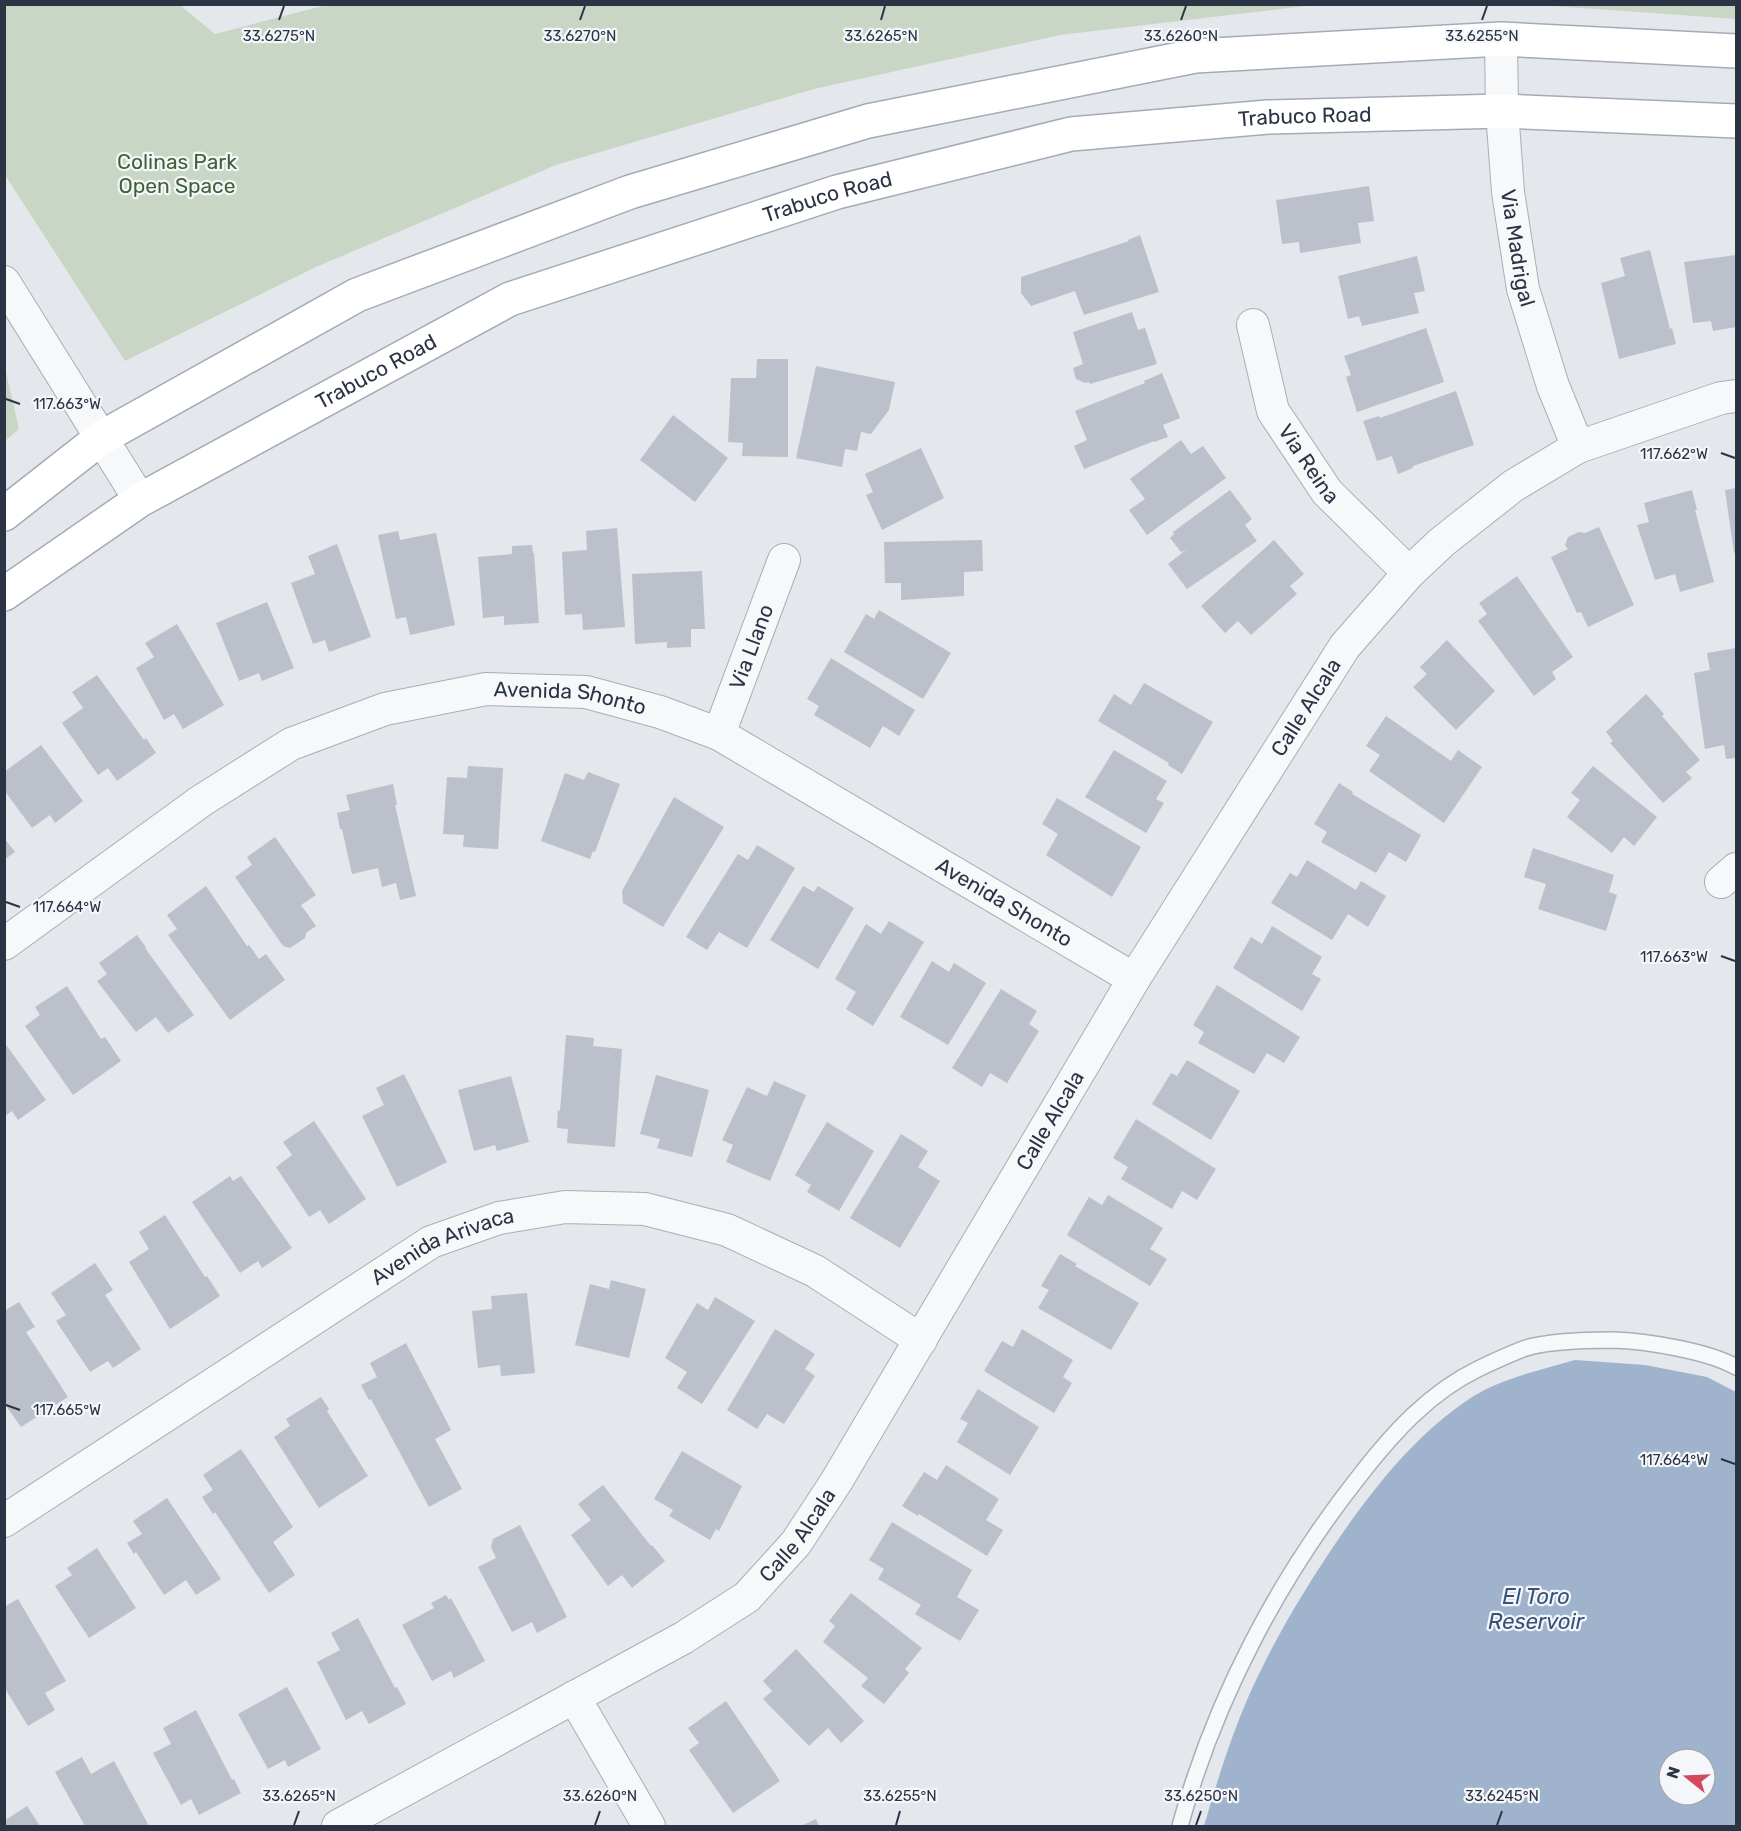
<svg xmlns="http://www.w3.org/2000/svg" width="1741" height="1831" viewBox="0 0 1741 1831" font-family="Rubik,sans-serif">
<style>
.green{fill:#c9d6c5}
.water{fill:#9fb4cc;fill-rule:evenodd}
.building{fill:#bbc0ca}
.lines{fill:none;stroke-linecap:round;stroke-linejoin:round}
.service-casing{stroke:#a9aeb7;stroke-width:18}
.minor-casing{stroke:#a9aeb7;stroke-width:34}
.primary-casing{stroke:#a3abb8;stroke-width:36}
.service{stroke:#f7f8fa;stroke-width:15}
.minor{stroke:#f7f8fa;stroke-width:32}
.primary{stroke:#fff;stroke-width:33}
.ticks{fill:none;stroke:#2b3445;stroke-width:2}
.labels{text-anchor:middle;stroke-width:4.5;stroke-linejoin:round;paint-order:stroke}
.street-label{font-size:21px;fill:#2b3445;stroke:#f4f6f9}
.park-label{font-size:21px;fill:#3f6138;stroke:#f4f6f9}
.water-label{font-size:22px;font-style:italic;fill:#34527a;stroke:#f4f6f9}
.ticks-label{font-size:15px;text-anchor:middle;fill:#2b3445;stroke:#f4f6f9;stroke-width:4.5;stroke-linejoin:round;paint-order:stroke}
</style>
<rect width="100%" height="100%" fill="#e4e7ec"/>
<!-- green -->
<path class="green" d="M330 4H1314V5L1060 35 814 89 556 165 316 267 125 361 5 175V5H180L215 34Z
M1482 5H1736V19L1553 6Z
M5 368 19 429 5 441H4Z"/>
<!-- water -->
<path class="water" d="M1575 1360 1645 1365 1707 1377 1736 1392V1826H1204C1217 1781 1231 1736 1250 1693 1276 1636 1308 1583 1344 1531 1380 1480 1419 1432 1472 1397 1502 1378 1541 1370 1575 1360ZM1669 1759H1705V1795H1669Z"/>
<!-- building -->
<path class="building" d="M1369 186 1374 221 1358 223 1361 243 1300 253 1299 242 1282 244 1276 200Z
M1140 235 1159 292 1084 315 1075 291 1031 306 1021 293V277L1129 241 1128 240Z
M1650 250 1670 329 1672 328 1676 344 1619 359 1601 283 1625 276 1620 258Z
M1736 255V327L1713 331 1711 321 1693 323 1684 262Z
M1417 256 1425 291 1414 293 1419 313 1362 326 1359 316 1348 319 1338 276Z
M1132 312 1138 330 1145 328 1157 364 1090 384 1089 382 1085 383 1076 379 1073 368 1083 364 1073 332Z
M1426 328 1444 382 1357 412 1346 377 1351 375 1344 356Z
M757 359H788V457L742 456 743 443 728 442 731 378H756Z
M816 366 895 382 889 410 871 434 861 432 857 451 845 449 842 467 796 458Z
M1162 373 1180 418 1163 425 1168 437 1154 442V441L1084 469 1074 446 1087 440 1075 411 1145 383 1144 381Z
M1456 391 1474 445 1413 466V468L1398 474 1392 456 1377 461 1363 421 1379 416 1380 418Z
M673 415 728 458 695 502 640 460Z
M1181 440 1191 454 1203 446 1226 478 1147 535 1129 510 1145 499 1130 479Z
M921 448 944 498 882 530 866 495 873 492 865 474Z
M1736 488V552L1734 553 1725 490Z
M1230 490 1252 519 1245 525 1257 541 1187 589 1168 564 1186 550 1181 552 1170 538 1174 534 1173 532Z
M1692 490 1697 510H1695L1714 582 1680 592 1675 574 1655 580 1637 525 1649 522 1644 503Z
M1599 527 1634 605 1588 627 1581 612 1577 613 1551 557 1568 549 1565 545 1568 537 1579 532 1585 533Z
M617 528 625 627 583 630 582 614 565 615 562 552 587 550 586 531Z
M398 531 400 540 436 533 455 625 410 635 406 617 396 619 378 535Z
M982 540 983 571 964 572V596L901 600V583H885L884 542Z
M1274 540 1304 574 1290 586 1297 594 1251 635 1238 621 1225 633 1201 606Z
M337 544 371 637 329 652 325 640 313 644 291 583 315 574 308 556Z
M532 545 533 553H534L539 623 504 625V616L483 618 478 557 512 554V546Z
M702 571 705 629H691V647L667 648V642L635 644 632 574Z
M1517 576 1573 657 1552 672 1556 679 1534 696 1478 621 1487 614 1479 603Z
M267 602 294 668 262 681 259 673 239 681 216 623Z
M879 610 951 653 923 699 844 652 866 614 874 619Z
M177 624 224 705 183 729 174 714 164 720 136 668 154 657 145 643Z
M1447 640 1495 691 1456 730 1413 687 1427 674 1420 667Z
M1736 648V758L1726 759 1724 745 1705 749 1694 673 1710 670 1707 653Z
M831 658 915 710 899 736 883 726 870 748 814 715 819 706 807 699Z
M97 675 144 740 146 738 156 753 117 781 108 768 98 775 62 723 83 708 72 692Z
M1144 683 1213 722 1182 774 1168 765 1169 763 1098 721 1114 694 1131 705Z
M1646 694 1664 714 1662 716 1700 760 1686 772 1692 778 1663 803 1610 743 1613 741 1606 732Z
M1386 716 1451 761 1458 750 1482 767 1444 823 1369 771 1380 755 1366 746Z
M41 745 83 801 55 823 50 815 32 828 4 790V772Z
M1114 750 1167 781 1156 799 1164 803 1146 833 1085 797Z
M468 766 503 768 498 849 463 847 464 835 443 834 447 777 467 778Z
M1593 766 1657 817 1634 846 1624 837 1612 853 1567 817 1580 800 1571 793Z
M588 772 620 784 595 852 593 851 590 859 541 841 565 773 584 780Z
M1339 783 1353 792 1352 794 1421 835 1406 862 1389 852 1376 873 1321 842 1327 832 1314 824Z
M393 784 397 805H395L416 896 400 900 396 883 382 887 378 868 352 874 342 829H340L337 813 350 810 346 795Z
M674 797 724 827 663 927 623 903 622 891Z
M1057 798 1141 847 1112 897 1046 855 1058 834 1042 824Z
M275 837 316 895 301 905 316 926 306 933 305 938 290 948 283 946 235 877 252 865 247 857Z
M4 838 15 852 4 860Z
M757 845 795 868 747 948 719 932 707 950 686 937 738 854 748 860Z
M1533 848 1614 875 1609 892 1617 895 1606 931 1538 909 1546 884 1524 877Z
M1307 860 1356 890 1361 881 1386 896 1368 927 1348 914 1332 940 1271 903 1290 873 1297 877Z
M206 886 247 946 249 945 259 959 266 954 285 980 230 1020 168 935 177 929 167 915Z
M803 886 814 892 818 886 854 908 818 969 770 940Z
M889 921 924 942 873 1026 846 1009 856 992 835 979 866 924 881 934Z
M1272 926 1322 957 1312 974 1321 979 1302 1011 1233 968 1251 937 1262 944Z
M137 935 146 947 145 948 194 1015 168 1033 156 1017 136 1032 97 981 107 974 99 963Z
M932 961 949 972 954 963 986 983 948 1045 900 1017Z
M1217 985 1300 1037 1284 1063 1267 1053 1254 1074 1198 1043 1204 1032 1193 1025Z
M67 986 101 1039 105 1037 121 1061 73 1095 25 1026 40 1015 35 1007Z
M1001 989 1037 1011 1029 1024 1039 1031 1007 1083 990 1073 982 1087 952 1068Z
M566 1035 594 1038 593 1046 622 1049 615 1147 567 1143 568 1129 557 1128 558 1110 560 1111Z
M4 1042 46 1100 18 1120 12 1111 4 1117Z
M1187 1060 1240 1091 1211 1140 1152 1104 1171 1073 1177 1076Z
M404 1074 447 1162 397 1187 362 1116 384 1105 376 1088Z
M656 1075 709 1090 692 1157 657 1148 660 1139 640 1134Z
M511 1076 529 1142 497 1151 495 1145 474 1151 458 1090Z
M774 1081 806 1095 770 1181 726 1162 733 1145 722 1140 747 1087 767 1096Z
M1136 1119 1216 1169 1197 1200 1182 1191 1172 1209 1121 1179 1128 1167 1113 1158Z
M314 1121 366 1199 329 1224 320 1210 309 1217 276 1167 292 1155 283 1142Z
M827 1122 874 1151 839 1211 807 1192 811 1185 795 1175Z
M901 1134 928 1151 918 1167 940 1181 900 1248 850 1218Z
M230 1176 233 1181 241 1176 292 1248 262 1268 258 1261 240 1273 192 1202Z
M1108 1195 1163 1228 1150 1249 1167 1259 1150 1286 1067 1235 1089 1197 1102 1205Z
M165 1215 205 1277 207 1276 220 1296 170 1329 129 1262 149 1249 139 1232Z
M1060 1254 1077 1264 1075 1266 1139 1303 1111 1350 1038 1308 1049 1290 1041 1286Z
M95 1263 113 1290 105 1295 141 1349 113 1368 108 1361 90 1372 56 1321 66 1315 51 1293Z
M611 1280 646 1289 629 1358 575 1345 590 1284 609 1289Z
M527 1293 535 1373 501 1376 500 1365 478 1368 472 1311 492 1309 491 1296Z
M715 1297 755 1321 702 1404 677 1388 687 1372 665 1358 697 1303 708 1310Z
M19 1302 35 1327 26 1332 68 1397 21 1427 4 1403V1311Z
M775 1329 815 1354 805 1369 815 1376 784 1424 767 1414 757 1429 727 1410Z
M1022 1329 1073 1360 1063 1377 1072 1383 1054 1413 984 1371 1002 1341 1013 1347Z
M406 1343 451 1430 435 1439 462 1489 429 1507 371 1399 369 1400 361 1385 377 1377 370 1363Z
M978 1389 1039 1427 1010 1475 957 1442 968 1423 960 1419Z
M321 1397 329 1409 327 1411 368 1476 319 1508 274 1437 290 1426 286 1419Z
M241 1449 293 1527 273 1542 295 1575 269 1593 215 1512 213 1514 202 1497 213 1490 203 1475Z
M682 1451 742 1486 719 1531 716 1529 710 1540 669 1516 673 1510 654 1499Z
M946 1465 999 1499 986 1520 1003 1530 987 1556 919 1514 918 1516 902 1506 924 1472 937 1480Z
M603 1485 651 1546 652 1545 665 1561 632 1588 622 1575 608 1586 571 1535 591 1520 578 1504Z
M167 1498 221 1579 196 1595 186 1580 164 1595 136 1552 134 1554 127 1543 142 1534 133 1521Z
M892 1522 972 1570 957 1597 979 1610 960 1641 915 1614 921 1605 878 1579 884 1569 869 1560Z
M520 1525 567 1617 537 1633 532 1622 512 1632 478 1567 496 1558 491 1547 493 1539Z
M97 1548 136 1608 89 1638 55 1586 72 1575 67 1568Z
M851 1593 922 1648 905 1669 909 1673 884 1704 861 1686 868 1678 823 1642 835 1626 829 1621Z
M446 1595 449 1600 451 1598 485 1661 454 1678 451 1671 432 1681 402 1625 434 1608 431 1603Z
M18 1599 66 1681 45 1693 55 1710 28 1726 4 1687V1607Z
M358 1618 395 1688 397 1687 406 1704 369 1724 362 1711 346 1720 317 1662 340 1650 331 1633Z
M796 1649 864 1721 841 1743 828 1728 809 1746 763 1699 772 1691 763 1681Z
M287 1687 321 1749 288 1767 285 1760 268 1769 238 1714Z
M726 1701 780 1781 733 1813 689 1750 699 1743 688 1728Z
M196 1710 232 1780 234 1779 241 1793 199 1815 191 1799 181 1805 153 1753 171 1744 163 1728Z
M82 1757 91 1774 114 1761 149 1826H85L55 1772Z
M27 1806 40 1826H4V1821Z
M816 1819 819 1826H801Z"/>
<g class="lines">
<defs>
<path id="service" d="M1180 1826C1215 1699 1279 1577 1361 1474 1393 1433 1430 1392 1478 1369 1492 1362 1508 1355 1523 1349 1546 1341 1589 1340 1613 1340 1646 1341 1708 1351 1736 1367"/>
<g id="minor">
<path id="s1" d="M1501 39 1502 111 1508 192 1523 289 1553 386 1578 447"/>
<path d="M4 282 140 500"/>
<path id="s2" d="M1253 325 1273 411 1327 492 1409 573"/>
<path id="s3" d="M719 734 784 560"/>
<path d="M1721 882 1736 869"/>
<path id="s4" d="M4 944 201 801 291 744 385 709 486 689 586 692 660 712 719 734 1134 979"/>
<path id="s5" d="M4 1521 431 1242 499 1218 565 1207 645 1209 727 1230 815 1271 921 1340"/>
<path d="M574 1697 649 1826"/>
<path id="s6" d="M338 1826 683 1638 747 1597 796 1543 836 1482 1134 979 1345 646 1409 573 1442 542 1513 486 1578 447 1721 398 1736 396"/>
</g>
<g id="primary">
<path d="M4 514 101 438 357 295 630 192 868 121 1195 56 1501 39 1736 51"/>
<path id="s7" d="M4 594 140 500 510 299 837 192 1071 134 1268 117 1502 111 1736 121"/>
</g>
</defs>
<!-- service casing -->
<use href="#service" class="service-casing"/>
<!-- minor casing -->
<use href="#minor" class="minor-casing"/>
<!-- primary casing -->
<use href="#primary" class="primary-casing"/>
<!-- service -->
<use href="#service" class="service"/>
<!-- minor -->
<use href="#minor" class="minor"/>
<!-- primary -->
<use href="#primary" class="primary"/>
</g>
<!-- ticks -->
<path class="ticks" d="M279 20 284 6M580 20 585 6M881 20 885 6M1181 20 1186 6M1482 20 1487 6M6 399 20 404M1721 453 1735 458M6 902 20 907M1721 956 1735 961M6 1405 20 1410M1721 1459 1735 1464M294 1825 299 1811M595 1825 600 1811M896 1825 900 1811M1196 1825 1201 1811M1497 1825 1502 1811"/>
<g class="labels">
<!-- street labels -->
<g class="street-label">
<text dy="7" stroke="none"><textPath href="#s7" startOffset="1406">Trabuco Road</textPath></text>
<text dy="7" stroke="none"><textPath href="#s7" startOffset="920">Trabuco Road</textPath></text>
<text dy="7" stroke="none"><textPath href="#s1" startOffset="210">Via Madrigal</textPath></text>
<text dy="7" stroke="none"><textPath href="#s7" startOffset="434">Trabuco Road</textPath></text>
<text dy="7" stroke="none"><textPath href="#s2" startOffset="152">Via Reina</textPath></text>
<text dy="7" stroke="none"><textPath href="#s3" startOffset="93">Via Llano</textPath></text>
<text dy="7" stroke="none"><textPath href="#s4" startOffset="638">Avenida Shonto</textPath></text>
<text dy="7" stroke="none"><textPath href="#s6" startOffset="1521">Calle Alcala</textPath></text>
<text dy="7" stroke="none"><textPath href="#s4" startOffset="1124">Avenida Shonto</textPath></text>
<text dy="7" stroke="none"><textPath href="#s6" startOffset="1035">Calle Alcala</textPath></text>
<text dy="7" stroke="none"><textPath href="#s5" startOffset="519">Avenida Arivaca</textPath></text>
<text dy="7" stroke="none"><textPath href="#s6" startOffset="549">Calle Alcala</textPath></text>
</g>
<!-- park labels -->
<g class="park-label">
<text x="177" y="169">Colinas Park<tspan x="177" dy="24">Open Space</tspan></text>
</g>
<!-- water labels -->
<g class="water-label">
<text x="1536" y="1604">El Toro<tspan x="1536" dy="25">Reservoir</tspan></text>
</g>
</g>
<g class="ticks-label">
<text x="279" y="41">33.6275°N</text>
<text x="580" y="41">33.6270°N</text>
<text x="881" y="41">33.6265°N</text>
<text x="1181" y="41">33.6260°N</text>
<text x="1482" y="41">33.6255°N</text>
<text x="67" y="409">117.663°W</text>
<text x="1674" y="459">117.662°W</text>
<text x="67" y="912">117.664°W</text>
<text x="1674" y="962">117.663°W</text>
<text x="67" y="1415">117.665°W</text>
<text x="1674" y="1465">117.664°W</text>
<text x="299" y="1801">33.6265°N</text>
<text x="600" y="1801">33.6260°N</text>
<text x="900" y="1801">33.6255°N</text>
<text x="1201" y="1801">33.6250°N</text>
<text x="1502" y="1801">33.6245°N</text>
</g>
<!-- border -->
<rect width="1741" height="1831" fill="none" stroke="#2b3445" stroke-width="12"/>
<!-- north arrow -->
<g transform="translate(1687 1777) rotate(288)"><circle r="28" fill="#f4f6f9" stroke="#a4a8b1" stroke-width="1.5"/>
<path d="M0-4.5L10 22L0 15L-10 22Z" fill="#d1495b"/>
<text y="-9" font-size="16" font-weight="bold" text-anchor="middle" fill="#2b3445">N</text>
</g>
</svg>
